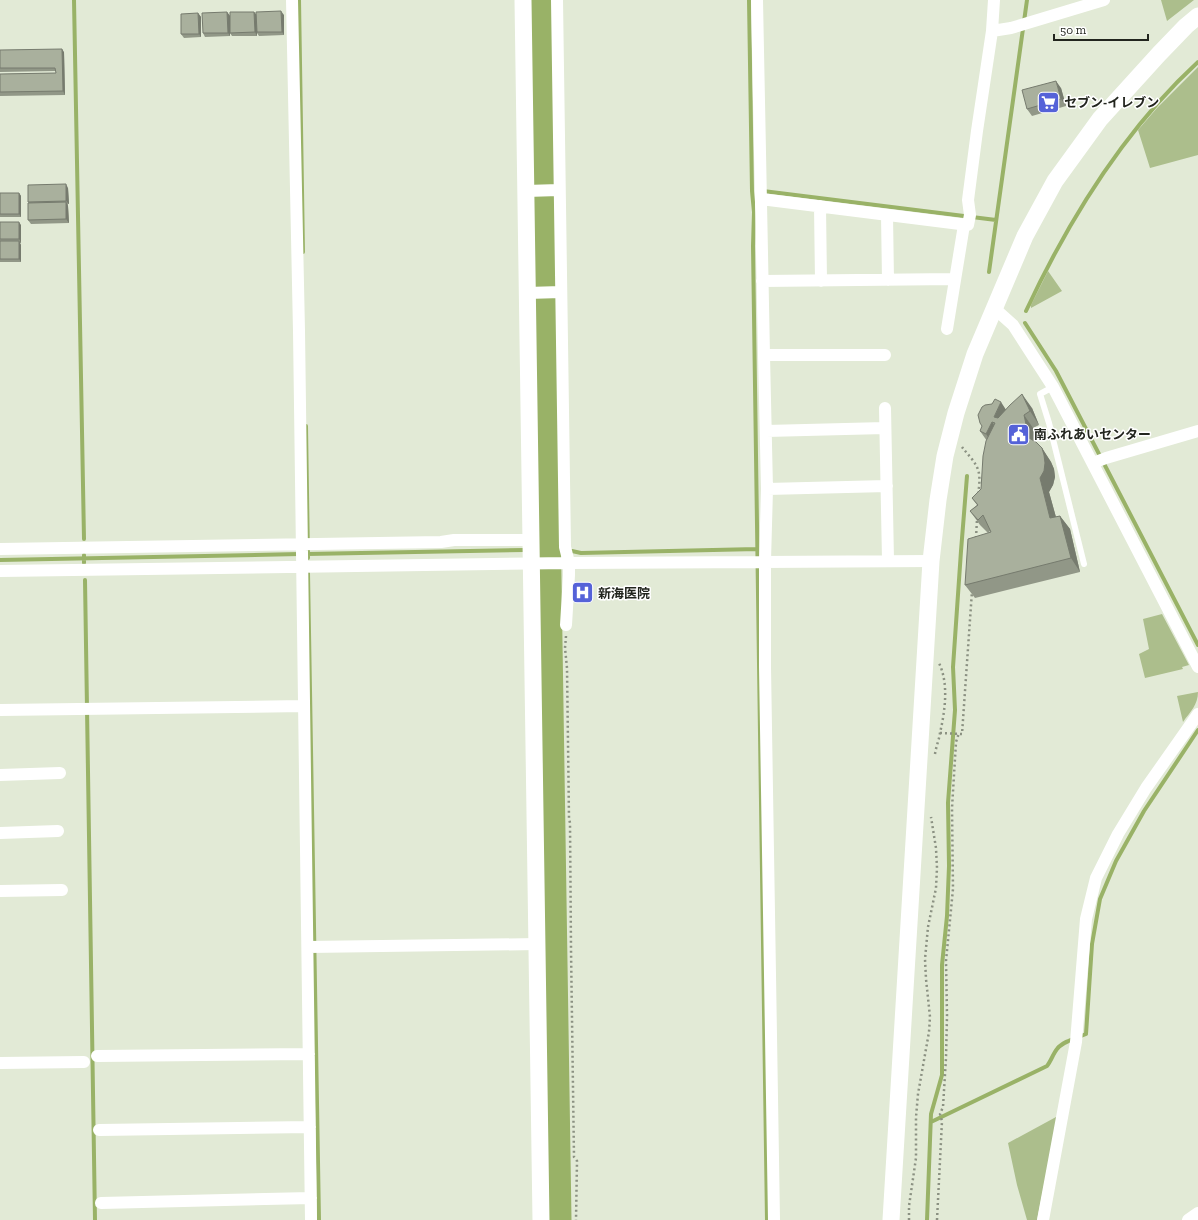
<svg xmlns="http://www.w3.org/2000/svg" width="1198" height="1220" viewBox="0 0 1198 1220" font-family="'Zilla Slab','Noto Sans JP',serif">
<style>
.grass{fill:#acbe8c}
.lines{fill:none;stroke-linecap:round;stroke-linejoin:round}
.stream{stroke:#99b267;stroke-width:4}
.river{stroke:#99b267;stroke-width:23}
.path{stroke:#8b9182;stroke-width:2.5;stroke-dasharray:2 3;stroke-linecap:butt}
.lane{stroke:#fff;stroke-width:6}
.street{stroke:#fff;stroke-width:12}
.secondary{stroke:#fff;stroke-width:17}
.wall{fill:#919787}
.shaded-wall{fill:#767b6e}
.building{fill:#a9b09d;stroke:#767b6e}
.labels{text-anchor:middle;stroke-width:3;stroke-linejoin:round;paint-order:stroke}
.poi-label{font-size:13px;font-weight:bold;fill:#22251e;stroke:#fff;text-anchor:start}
</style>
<rect width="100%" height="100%" fill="#e2ead6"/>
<!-- grass -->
<path class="grass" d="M1161 0H1194L1167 21Z
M1198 67V155L1150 168 1138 130 1157 108Z
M1048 271 1062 291 1031 308V305Z
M1162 614 1189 665 1182 667 1183 669 1145 678 1139 654 1149 649 1143 619Z
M1198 692C1198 705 1190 712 1183 722L1177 696Z
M1056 1117V1126L1037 1220H1027L1017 1185 1008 1143Z"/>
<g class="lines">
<!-- stream -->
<path class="stream" d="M74 0 84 539
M299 0 303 252
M749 0 752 191 754 212 753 246 767 1220
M763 191 996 220
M989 272 1027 0
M1026 311C1069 219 1123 131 1198 62
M1025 323 1056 371 1198 645
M306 426 308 558
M543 548H550
M550 551H559
M572 551 581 553 757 549
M307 554 524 550
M84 555V563
M0 560 300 554
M308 573 319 1220
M85 580 95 1220
M931 1122 1047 1066C1051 1061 1053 1054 1057 1049 1063 1041 1077 1038 1086 1034L1092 944 1100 899 1116 861 1144 811 1198 730
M927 1220 931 1114 942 1075V965L947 916 949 866 948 803 955 710 953 667 961 551 967 476"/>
<!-- river -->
<path class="river" d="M541 0 560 1220"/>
<!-- path -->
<path class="path" d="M962 447C968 455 978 464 979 474 980 481 979 488 978 494
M976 538 977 519
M566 636 565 648 567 668 569 818 570 823 571 949 574 1157 577 1161 576 1220
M940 733 962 734 972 591
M935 754C936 747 939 740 940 733 945 711 949 684 939 663
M909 1220V1206L916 1158V1117L918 1094 929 1032 930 1017 926 979 925 959 928 927 936 888 937 868 936 848 931 817
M937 1220 942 1121 940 1114 943 1107 946 1058 947 1016 946 961 953 889 952 808 956 742 959 733"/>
<!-- lane -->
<path class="lane" d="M1053 387 1040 394 1049 423 1084 564"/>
<!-- street -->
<path class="street" d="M292 0 299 331 311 1220
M557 0 565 547 569 563V575L566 625
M757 0 764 355 767 489 765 561V667L774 1220
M992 31 1011 28 1104 0
M526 191 559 190
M761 199 968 225 970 215 968 200 977 131 992 31 994 0
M820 206 821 281
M887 215 888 280
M762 281 955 279
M527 293 561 292
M994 308 1013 325 1053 387 1198 667
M947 329 964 225
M764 355H885
M885 408 888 560
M766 431 885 428
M1093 463 1106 458 1198 431
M767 489 887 486
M0 549 441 542 454 540H531
M0 571 569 563 931 561
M0 710 304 706
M0 775 60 773
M0 833 58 831
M0 891 62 890
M308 947 537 944
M97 1056 309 1054
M0 1063 84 1062
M99 1130 310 1127
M101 1203 311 1198
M1043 1220 1076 1042 1086 919 1096 878 1118 834 1146 788 1198 714
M1188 1220 1198 1213"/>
<!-- secondary -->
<path class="secondary" d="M523 0 541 1220
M891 1220 931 561 938 500 945 456 956 413 975 354 1025 236 1055 181 1100 119 1159 54 1186 26 1198 16"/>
</g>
<!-- wall -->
<path class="wall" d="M227 12 230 16 254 12 256 15H284V35L259 36 257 33V36H232L230 33V36L205 37 203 33Z
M198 13 201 17V37L184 38 181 34Z
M0 50 64 52 65 95 0 96V74L56 73V71L0 72Z
M1061 88 1066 106 1032 116 1027 109Z
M68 188 69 204H68V206L69 223 31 224 28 220 29 203 28 202Z
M0 193H19L21 196V217H0Z
M0 222 21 225V243H20L21 245V262H0Z
M1032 408 1039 425 1033 428 1036 443 1042 448 1051 462 1054 469 1055 477 1053 485 1049 492 1056 517 1060 516 1070 529 1080 572 975 598 965 585 991 532 990 531 988 533 980 525 970 511 977 505 972 498 981 489 987 441 980 431 982 427 1006 409Z"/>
<!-- shaded-wall -->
<path class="shaded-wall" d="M281 11 284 15V35L282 32Z
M227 12 230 16V36L228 33Z
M254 12 257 15V36L255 32Z
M198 13 201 17V37L199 34Z
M62 49 64 52 65 95 63 91Z
M1056 81 1061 88 1066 106 1061 99Z
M66 184 68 188 69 204 66 201Z
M19 193 21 196V217L19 214Z
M66 202 68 206 69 223 66 219Z
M19 222 21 225V243L19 239Z
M19 241 21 245V262L19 259Z
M1022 394 1032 408 1039 425 1030 411Z
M1001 402 1010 416 1004 431 994 417Z
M1024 415 1033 428 1038 451 1029 438Z
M992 422 1001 435 996 448 986 434Z
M1042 448 1051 462 1054 469 1055 477 1053 485 1049 492 1060 532 1050 518 1040 478Z
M1060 516 1070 529 1080 572 1071 558Z"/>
<!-- building -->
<path class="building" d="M281 11 282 32H257L256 12Z
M227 12 228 33H203L202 13Z
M230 12H254L255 32 230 33Z
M198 13 199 34H181V14Z
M62 49 63 91 0 92V74L56 73 55 68H0V50Z
M1056 81 1061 99 1027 109 1022 90Z
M66 184V201L28 202V185Z
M0 193H19V214H0Z
M66 202V219L28 220V203Z
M0 222H19V239H0Z
M0 241H19V259H0Z
M1022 394 1030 411 1024 415 1029 438 1036 442 1042 448 1044 455 1045 463 1044 471 1040 478 1050 518 1060 516 1071 558 965 585 968 539 991 532 983 515 978 520 970 511 978 505 972 498 981 489 983 456 986 441 995 423 992 422 986 434 980 431 982 426 980 423 978 415 982 407 985 405 992 404 995 399 1001 402 994 417 998 418 1010 405Z"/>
<!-- icons -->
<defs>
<symbol id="supermarket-square" viewBox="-11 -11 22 22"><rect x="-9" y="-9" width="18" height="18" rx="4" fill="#5562d8" stroke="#fff"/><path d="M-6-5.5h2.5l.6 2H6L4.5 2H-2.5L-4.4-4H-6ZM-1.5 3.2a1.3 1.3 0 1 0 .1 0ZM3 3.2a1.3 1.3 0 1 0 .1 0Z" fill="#fff"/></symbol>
<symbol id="civic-square" viewBox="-11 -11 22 22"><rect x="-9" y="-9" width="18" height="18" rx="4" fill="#5562d8" stroke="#fff"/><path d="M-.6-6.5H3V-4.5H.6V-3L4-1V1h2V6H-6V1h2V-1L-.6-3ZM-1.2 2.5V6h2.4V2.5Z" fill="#fff"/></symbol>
<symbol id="hospital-square" viewBox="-11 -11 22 22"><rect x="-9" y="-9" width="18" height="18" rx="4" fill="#5562d8" stroke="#fff"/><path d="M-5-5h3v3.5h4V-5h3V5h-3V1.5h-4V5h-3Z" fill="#fff"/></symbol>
</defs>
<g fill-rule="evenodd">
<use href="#supermarket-square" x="1036" y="90" width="25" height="25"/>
<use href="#civic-square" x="1006" y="422" width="25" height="25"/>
<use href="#hospital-square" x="570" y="580" width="25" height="25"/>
</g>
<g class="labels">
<!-- poi labels -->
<g class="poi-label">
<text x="1064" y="107">セブン-イレブン</text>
<text x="1034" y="439">南ふれあいセンター</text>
<text x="598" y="598">新海医院</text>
</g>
</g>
<!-- scale -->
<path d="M1054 34v6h94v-6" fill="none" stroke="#22251e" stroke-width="2"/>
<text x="1060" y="34" font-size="12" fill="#22251e" stroke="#ffffff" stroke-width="3" paint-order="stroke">50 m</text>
</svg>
